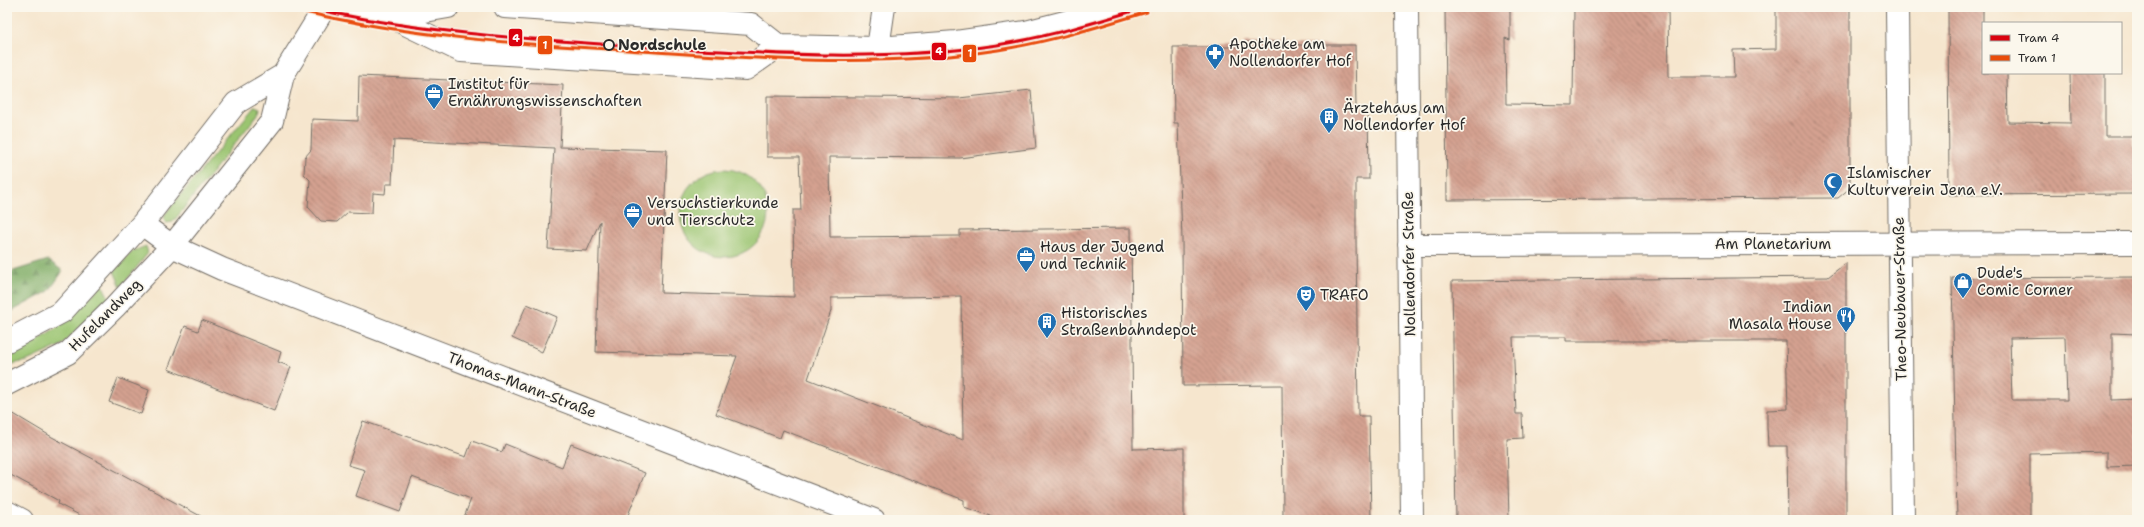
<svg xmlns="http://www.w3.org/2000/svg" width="2144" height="527" viewBox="0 0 2144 527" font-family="'Shantell Sans',sans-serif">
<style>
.green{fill:#9ac470;stroke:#62784e}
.forest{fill:url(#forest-firs);stroke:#536a46}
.building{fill:url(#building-back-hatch);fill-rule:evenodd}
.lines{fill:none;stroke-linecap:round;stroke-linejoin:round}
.minor-casing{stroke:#726c64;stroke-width:24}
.minor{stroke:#fff;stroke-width:22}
.tram-1-casing{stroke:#fbf7ec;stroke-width:6}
.tram-2-casing{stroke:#fbf7ec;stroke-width:6}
.tram-1{stroke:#da020e;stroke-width:3}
.tram-2{stroke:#e94c0a;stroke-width:3}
.stop-dot{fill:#fbf7ec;stroke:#2b2b2b;stroke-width:2}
.labels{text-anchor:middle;stroke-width:3.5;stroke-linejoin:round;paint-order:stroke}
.poi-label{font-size:15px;fill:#2b2b2b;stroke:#fbf7ec;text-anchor:start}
.stop-label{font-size:15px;font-weight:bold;fill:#2b2b2b;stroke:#fbf7ec;text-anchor:start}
.street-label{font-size:15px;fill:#2b2b2b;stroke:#fbf7ec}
.line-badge{stroke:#fbf7ec;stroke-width:1.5}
.badge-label{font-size:11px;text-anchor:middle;font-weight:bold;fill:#fff}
</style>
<defs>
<pattern id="forest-firs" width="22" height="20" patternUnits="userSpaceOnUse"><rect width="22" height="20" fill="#7baa62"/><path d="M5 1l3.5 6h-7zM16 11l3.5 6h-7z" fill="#658b51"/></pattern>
<pattern id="building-back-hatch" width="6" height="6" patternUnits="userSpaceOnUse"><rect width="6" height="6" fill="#d4a190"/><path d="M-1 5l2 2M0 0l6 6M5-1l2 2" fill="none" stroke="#ac8376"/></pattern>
</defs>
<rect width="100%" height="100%" fill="#fbf7ec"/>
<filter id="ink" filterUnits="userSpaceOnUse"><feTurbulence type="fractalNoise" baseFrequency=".025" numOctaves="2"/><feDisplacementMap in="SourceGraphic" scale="8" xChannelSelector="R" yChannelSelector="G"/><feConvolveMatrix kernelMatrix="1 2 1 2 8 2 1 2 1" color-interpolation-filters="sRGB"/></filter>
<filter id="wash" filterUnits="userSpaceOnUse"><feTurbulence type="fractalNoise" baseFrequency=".012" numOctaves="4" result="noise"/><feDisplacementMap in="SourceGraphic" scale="16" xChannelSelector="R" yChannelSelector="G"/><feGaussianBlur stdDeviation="0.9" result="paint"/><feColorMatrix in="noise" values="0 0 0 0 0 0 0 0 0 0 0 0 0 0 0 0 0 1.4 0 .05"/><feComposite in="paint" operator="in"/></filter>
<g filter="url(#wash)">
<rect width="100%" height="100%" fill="#f6e6ce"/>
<!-- green -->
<path class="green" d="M255 106 260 108 259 113 173 222 166 223 164 220 165 214Z
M680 213a44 44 0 1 1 88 0a44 44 0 1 1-88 0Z
M146 246 148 253 121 287 114 271 131 252Z
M102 284 109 298 62 345 27 361 7 365V352C47 343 76 313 102 284Z"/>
<!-- forest -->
<path class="forest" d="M48 260 63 271 49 291 7 314V273Z"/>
<g id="blocks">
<!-- building -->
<path class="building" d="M1445 7H1510V40L1505 38 1506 104 1573 105 1574 7H1668L1669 77H1734L1733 50 1776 49V7H1850V188L1838 198 1447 200Z
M1948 7H1983V73H2007L2008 122 2071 123 2070 73H2105V136H2133V146H2137V194L1949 195Z
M1244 42H1287V45H1355L1356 108 1368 107 1369 179H1356V238L1358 416H1369L1371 520H1283L1282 385 1183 386 1182 239 1178 123H1174L1173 47H1245Z
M359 76 563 85 560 147 667 150 661 293 794 297 793 210H801L799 157H767V96L959 98 1031 90 1036 148 960 158 829 157 830 237 960 236V230L1131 228 1133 449 1184 448V520H1003L964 507V500L783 430 780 438 716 414 737 356 596 352 600 221 587 251 548 249 554 148 394 140 392 184H386L385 194 373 193 372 213 348 212 337 222 321 221 308 207 310 180 304 174 305 157 311 150 312 119 358 121ZM961 296 963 440 808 379 831 311V298Z
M1846 263V520H1788L1787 446H1768L1767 427V410L1788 409 1786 341H1566V337H1513L1516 414H1522L1523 438 1507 439 1509 520H1456L1452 281 1828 277Z
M2137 277V334L2112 333V400L2137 399V466L2107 467V452L2030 454V520H1957L1952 278ZM2065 337 2067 400H2012L2010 338Z
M527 304 557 317 542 352 512 338Z
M202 320 281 352 278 362 291 367 274 411 168 369 185 326 198 331Z
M118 378 149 390 141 414 109 402Z
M7 410 52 437 208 520H89L58 504 59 501 7 473Z
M363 421 466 457 472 441 502 452 505 444 562 467 571 444 645 473 626 520H463L471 499 412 477 400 512 356 496 365 470 348 465Z"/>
</g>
</g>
<g filter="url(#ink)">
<use href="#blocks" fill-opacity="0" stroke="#726c64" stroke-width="1"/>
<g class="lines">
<defs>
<path id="minor" d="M340 7 391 17 461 51 746 69 779 46
M505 7 751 24 779 46 878 48 956 42 1026 32 1124 7
M1407 7 1412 520
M1897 7 1903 520
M391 17 448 7
M878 48 884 7
M142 224 172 246 222 269 874 520
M1409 245 2137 243
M7 341 62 312 142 224 236 103 283 75
M7 384 68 353 115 307 172 246 272 121 283 75 325 7
M7 512 22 520"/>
</defs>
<!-- minor casing -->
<use href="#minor" class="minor-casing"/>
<!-- minor -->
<use href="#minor" class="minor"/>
<defs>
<path id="tram-1" d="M306 7C413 32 522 39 631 46 753 53 876 63 997 45 1048 37 1097 22 1146 7"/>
<path id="tram-2" d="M305 12C411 37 518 44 627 50 750 58 875 69 998 50 1049 42 1098 27 1147 12"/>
</defs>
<!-- tram-1 casing -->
<use href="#tram-1" class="tram-1-casing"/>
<!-- tram-2 casing -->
<use href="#tram-2" class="tram-2-casing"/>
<!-- tram-1 -->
<use href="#tram-1" class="tram-1"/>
<!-- tram-2 -->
<use href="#tram-2" class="tram-2"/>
</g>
</g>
<!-- icons -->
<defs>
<symbol id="pharmacy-pin" viewBox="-11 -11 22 30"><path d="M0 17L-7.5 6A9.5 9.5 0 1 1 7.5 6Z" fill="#1f6fb2" stroke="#fbf7ec"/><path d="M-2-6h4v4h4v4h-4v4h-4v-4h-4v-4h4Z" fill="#fff"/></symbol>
<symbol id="office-pin" viewBox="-11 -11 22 30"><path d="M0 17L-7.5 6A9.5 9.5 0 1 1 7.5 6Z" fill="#1f6fb2" stroke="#fbf7ec"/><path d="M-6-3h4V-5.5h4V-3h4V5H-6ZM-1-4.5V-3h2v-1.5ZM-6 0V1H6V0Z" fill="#fff"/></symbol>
<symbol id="building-pin" viewBox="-11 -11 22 30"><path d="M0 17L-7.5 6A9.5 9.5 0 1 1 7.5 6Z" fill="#1f6fb2" stroke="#fbf7ec"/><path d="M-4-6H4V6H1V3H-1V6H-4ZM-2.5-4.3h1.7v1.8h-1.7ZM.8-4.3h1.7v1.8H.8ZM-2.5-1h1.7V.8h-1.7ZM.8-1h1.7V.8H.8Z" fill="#fff"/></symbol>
<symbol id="mosque-pin" viewBox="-11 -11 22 30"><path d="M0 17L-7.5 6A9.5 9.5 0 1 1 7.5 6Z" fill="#1f6fb2" stroke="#fbf7ec"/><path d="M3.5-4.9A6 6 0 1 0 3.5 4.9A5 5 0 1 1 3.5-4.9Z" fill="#fff"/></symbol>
<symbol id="shop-pin" viewBox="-11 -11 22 30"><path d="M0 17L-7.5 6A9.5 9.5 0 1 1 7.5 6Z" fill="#1f6fb2" stroke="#fbf7ec"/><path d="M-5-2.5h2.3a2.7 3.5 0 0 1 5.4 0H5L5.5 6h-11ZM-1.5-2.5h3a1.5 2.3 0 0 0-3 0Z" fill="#fff"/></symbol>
<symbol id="theatre-pin" viewBox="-11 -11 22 30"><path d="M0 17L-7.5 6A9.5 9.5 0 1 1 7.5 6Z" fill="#1f6fb2" stroke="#fbf7ec"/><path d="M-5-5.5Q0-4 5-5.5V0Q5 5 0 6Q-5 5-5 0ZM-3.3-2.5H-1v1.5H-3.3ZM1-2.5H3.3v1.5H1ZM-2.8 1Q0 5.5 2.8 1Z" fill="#fff"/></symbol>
<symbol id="restaurant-pin" viewBox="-11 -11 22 30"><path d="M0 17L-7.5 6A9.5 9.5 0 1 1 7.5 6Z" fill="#1f6fb2" stroke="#fbf7ec"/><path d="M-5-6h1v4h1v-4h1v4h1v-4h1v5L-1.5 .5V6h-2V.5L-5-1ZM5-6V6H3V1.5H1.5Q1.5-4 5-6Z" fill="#fff"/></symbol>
</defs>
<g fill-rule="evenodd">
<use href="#pharmacy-pin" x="1204" y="42" width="22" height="30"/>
<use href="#office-pin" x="423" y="82" width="22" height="30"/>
<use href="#building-pin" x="1318" y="106" width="22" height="30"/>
<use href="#mosque-pin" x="1822" y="171" width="22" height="30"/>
<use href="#office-pin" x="622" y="201" width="22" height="30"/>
<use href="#office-pin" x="1015" y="245" width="22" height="30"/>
<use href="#shop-pin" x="1952" y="271" width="22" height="30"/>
<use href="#theatre-pin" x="1295" y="284" width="22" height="30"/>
<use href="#restaurant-pin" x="1835" y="305" width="22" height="30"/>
<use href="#building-pin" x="1036" y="311" width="22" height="30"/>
</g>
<!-- markers -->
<circle class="stop-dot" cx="609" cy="45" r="5"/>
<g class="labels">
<!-- poi labels -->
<g class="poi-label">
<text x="1229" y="49">Apotheke am<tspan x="1229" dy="17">Nollendorfer Hof</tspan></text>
<text x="448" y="89">Institut für<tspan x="448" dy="17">Ernährungswissenschaften</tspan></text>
<text x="1343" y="113">Ärztehaus am<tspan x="1343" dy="17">Nollendorfer Hof</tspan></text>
<text x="1847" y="178">Islamischer<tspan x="1847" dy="17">Kulturverein Jena e.V.</tspan></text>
<text x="647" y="208">Versuchstierkunde<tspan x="647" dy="17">und Tierschutz</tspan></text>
<text x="1040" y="252">Haus der Jugend<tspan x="1040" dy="17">und Technik</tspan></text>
<text x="1977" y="278">Dude's<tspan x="1977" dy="17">Comic Corner</tspan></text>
<text x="1320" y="300">TRAFO</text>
<text x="1832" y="312" text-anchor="end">Indian<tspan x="1832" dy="17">Masala House</tspan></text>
<text x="1061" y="318">Historisches<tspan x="1061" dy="17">Straßenbahndepot</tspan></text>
</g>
<!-- stop labels -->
<g class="stop-label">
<text x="618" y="50">Nordschule</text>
</g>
<!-- street labels -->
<g class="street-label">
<text x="1773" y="249">Am Planetarium</text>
<text transform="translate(1409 264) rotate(-91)" y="5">Nollendorfer Straße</text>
<text transform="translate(1900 299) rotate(-91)" y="5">Theo-Neubauer-Straße</text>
<text transform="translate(105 315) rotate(-45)" y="5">Hufelandweg</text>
<text transform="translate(522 385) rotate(21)" y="5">Thomas-Mann-Straße</text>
</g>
</g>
<g class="line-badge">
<rect x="508" y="28" width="15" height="19" rx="4" fill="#da020e"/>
<rect x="537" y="35" width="16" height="20" rx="4" fill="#e94c0a"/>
<rect x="931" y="42" width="16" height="19" rx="4" fill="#da020e"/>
<rect x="962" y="44" width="15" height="19" rx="4" fill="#e94c0a"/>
</g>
<g class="badge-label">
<text x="516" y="42">4</text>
<text x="545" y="49">1</text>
<text x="939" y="55">4</text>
<text x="970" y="57">1</text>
</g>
<!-- margin -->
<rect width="2144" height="527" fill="none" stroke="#fbf7ec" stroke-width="24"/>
<!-- legend -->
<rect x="1982" y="22" width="140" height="52" fill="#fbf7ec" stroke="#a8a59f"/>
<rect x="1990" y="35" width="20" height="6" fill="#da020e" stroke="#a8a59f"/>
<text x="2018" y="42" font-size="12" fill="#2b2b2b">Tram 4</text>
<rect x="1990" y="55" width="20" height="6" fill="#e94c0a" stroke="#a8a59f"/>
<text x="2018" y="62" font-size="12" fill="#2b2b2b">Tram 1</text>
</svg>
